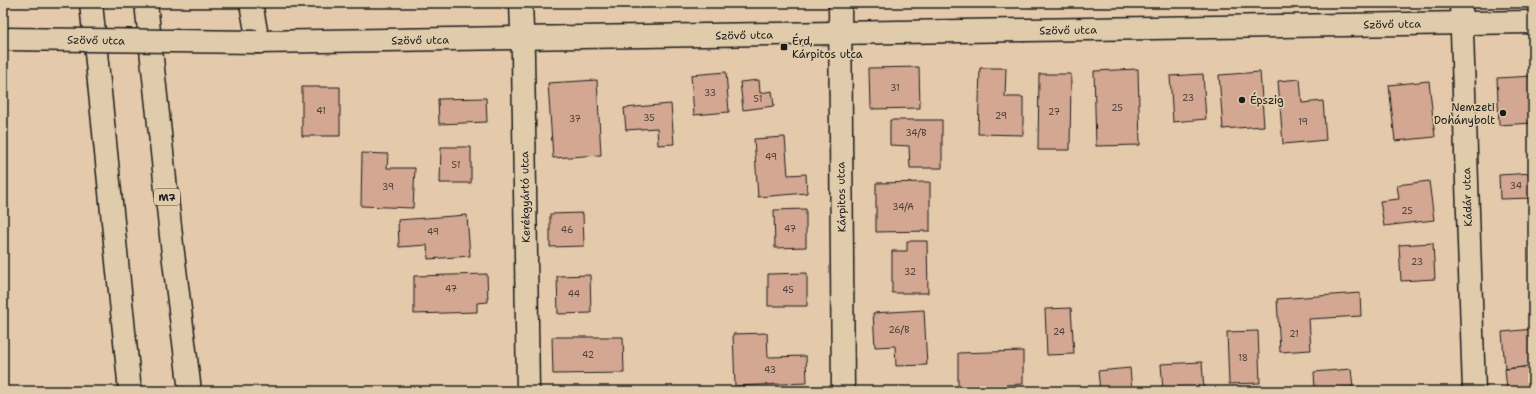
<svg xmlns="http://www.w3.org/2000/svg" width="1536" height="394" viewBox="0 0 1536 394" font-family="'Shantell Sans',sans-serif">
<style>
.building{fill:#d3a791;stroke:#1c1c1c}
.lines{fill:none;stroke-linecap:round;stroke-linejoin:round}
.minor-casing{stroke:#1c1c1c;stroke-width:25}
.tertiary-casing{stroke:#1c1c1c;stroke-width:25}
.motorway-casing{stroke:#1c1c1c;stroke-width:25}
.minor{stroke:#e0ccab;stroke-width:22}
.tertiary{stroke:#e0ccab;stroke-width:22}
.motorway{stroke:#e0ccab;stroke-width:22}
.tertiary-bridge-casing{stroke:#1c1c1c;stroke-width:25;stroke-linecap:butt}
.tertiary-bridge{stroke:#e0ccab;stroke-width:22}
.poi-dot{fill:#1c1c1c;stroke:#e0ccab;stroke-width:1.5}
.labels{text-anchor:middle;stroke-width:3.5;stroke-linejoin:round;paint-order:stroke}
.number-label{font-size:9px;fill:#4a3f39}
.shield{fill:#e0ccab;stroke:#575147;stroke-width:1}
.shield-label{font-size:10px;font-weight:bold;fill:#1c1c1c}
.street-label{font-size:11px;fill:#1c1c1c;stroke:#e0ccab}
.poi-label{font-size:11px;fill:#1c1c1c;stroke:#e0ccab;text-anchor:start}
</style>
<rect width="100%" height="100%" fill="#e4caaa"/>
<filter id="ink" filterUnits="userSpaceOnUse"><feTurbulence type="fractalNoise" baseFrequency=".025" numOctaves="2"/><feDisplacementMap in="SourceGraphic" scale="8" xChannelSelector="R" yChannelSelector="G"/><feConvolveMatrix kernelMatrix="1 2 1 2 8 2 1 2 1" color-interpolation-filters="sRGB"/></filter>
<g filter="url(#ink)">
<!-- building -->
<path class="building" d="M919 67 920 108 870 109 869 68Z
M980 68H1006L1005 97H1023V135L978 134Z
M1138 69 1140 145 1096 146 1094 71Z
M726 72 729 112 694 115 691 75Z
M1260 72 1264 126 1223 129 1219 75Z
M1039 74H1071L1070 150H1038Z
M1203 74 1206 119 1173 122 1170 76Z
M1533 76V123L1499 125 1497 78Z
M1300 79 1302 103 1323 101 1326 140 1283 144 1278 81Z
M597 80 601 155 553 158 548 83Z
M759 80 760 93 772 91 774 106 743 110 740 82Z
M1429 81 1435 137 1395 141 1389 85Z
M302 87H340V136H302Z
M486 98 487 122 439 124 438 99Z
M671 104 674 144 658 145 657 128 626 130 624 108Z
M890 120H942V168H910L909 146 890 145Z
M785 137 788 175 806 174 807 193 758 197 754 139Z
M441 147H471V183H440Z
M362 153 388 154 387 168H415L413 208 361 206Z
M1533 173V198L1500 199 1499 175Z
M1429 181 1434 220 1384 226 1380 201 1399 199 1397 185Z
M930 182V231L876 232V183Z
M806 209V247L775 248 774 210Z
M583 213 584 246 550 247V214Z
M467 215 470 256 428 259 427 245 399 247 398 220Z
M1530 236H1533V264H1530Z
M907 241H927L928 293H892V251H907Z
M1433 243 1435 279 1401 281 1399 245Z
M807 273V306H768V274Z
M487 274 488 302 477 303V312L414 314V276Z
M590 275 591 313 558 314 557 276Z
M1360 293 1361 316 1309 319 1311 350 1280 352 1277 299Z
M1071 308 1074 354 1047 355 1045 309Z
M924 310 927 365 896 366 895 346 875 347 873 313Z
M1533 329V366L1505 369 1502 332Z
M1258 331 1260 383 1229 384 1227 332Z
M767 333 768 357 806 356 807 383 735 386 733 334Z
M552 337H623L624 373 553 374Z
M1023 351V384L1006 385V391H979V387L958 388V353Z
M1202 362 1204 391H1163L1161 364Z
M1533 366V391H1507L1505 369Z
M1130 368 1132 391H1100L1098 371Z
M1351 369 1353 387 1315 390 1314 372Z"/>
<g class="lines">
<defs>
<path id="minor" d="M251 3 258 42
M521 3 523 56 528 391
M840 3 843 391
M1461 3 1474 391"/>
<path id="tertiary" d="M258 42 1533 22"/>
<path id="motorway" d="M91 3 130 391
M146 3 172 245 190 391"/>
</defs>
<!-- minor casing -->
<use href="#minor" class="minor-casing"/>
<!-- tertiary casing -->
<use href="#tertiary" class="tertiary-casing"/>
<!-- motorway casing -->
<use href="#motorway" class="motorway-casing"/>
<!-- minor -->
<use href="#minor" class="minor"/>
<!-- tertiary -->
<use href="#tertiary" class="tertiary"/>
<!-- motorway -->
<use href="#motorway" class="motorway"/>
<defs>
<path id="tertiary-bridge" d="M3 39 258 42"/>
</defs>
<!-- tertiary-bridge casing -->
<use href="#tertiary-bridge" class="tertiary-bridge-casing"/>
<!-- tertiary-bridge -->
<use href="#tertiary-bridge" class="tertiary-bridge"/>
</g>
</g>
<!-- markers -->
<g class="poi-dot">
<rect x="780" y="43" width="8" height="8" rx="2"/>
<circle cx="1242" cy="100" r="4"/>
<circle cx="1503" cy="113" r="4"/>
</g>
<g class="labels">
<!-- number labels -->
<g class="number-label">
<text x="895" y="91">31</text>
<text x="710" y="96">33</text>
<text x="1188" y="101">23</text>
<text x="758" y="102">51</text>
<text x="1117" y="111">25</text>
<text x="321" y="114">41</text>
<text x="1054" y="115">27</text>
<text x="1001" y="119">29</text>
<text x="649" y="121">35</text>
<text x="575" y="122">37</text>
<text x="1303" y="125">19</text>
<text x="916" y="136">34/B</text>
<text x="771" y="160">49</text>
<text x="456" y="168">51</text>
<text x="1516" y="189">34</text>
<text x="388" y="190">39</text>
<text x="903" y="210">34/A</text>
<text x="1407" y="214">25</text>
<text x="790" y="232">47</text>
<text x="567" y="233">46</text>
<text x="433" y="235">49</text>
<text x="1417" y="265">23</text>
<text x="910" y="275">32</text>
<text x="451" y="292">47</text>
<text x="788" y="293">45</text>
<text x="574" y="297">44</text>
<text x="899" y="333">26/B</text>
<text x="1059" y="335">24</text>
<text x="1294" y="337">21</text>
<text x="588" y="358">42</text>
<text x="1243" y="361">18</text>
<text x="770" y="373">43</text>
</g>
<!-- shield labels -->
<rect class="shield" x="154" y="189" width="26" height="16" rx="3"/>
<g class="shield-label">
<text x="167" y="201">M7</text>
</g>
<!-- street labels -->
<g class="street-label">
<text transform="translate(1392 24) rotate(-1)" y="4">Szövő utca</text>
<text transform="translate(1068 30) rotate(-1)" y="4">Szövő utca</text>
<text transform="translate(744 35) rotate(-1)" y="4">Szövő utca</text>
<text transform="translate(96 40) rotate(1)" y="4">Szövő utca</text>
<text transform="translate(420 40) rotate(-1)" y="4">Szövő utca</text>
<text transform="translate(525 197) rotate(-91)" y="4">Kerékgyártó utca</text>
<text transform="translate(841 197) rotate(-91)" y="4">Kárpitos utca</text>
<text transform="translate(1467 197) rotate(-92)" y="4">Kádár utca</text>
</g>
<!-- poi labels -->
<g class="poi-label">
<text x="792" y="45">Érd,<tspan x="792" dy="13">Kárpitos utca</tspan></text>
<text x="1250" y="104">Épszig</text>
<text x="1495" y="111" text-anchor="end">Nemzeti<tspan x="1495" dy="13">Dohánybolt</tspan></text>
</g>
</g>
<!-- margin -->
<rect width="1536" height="394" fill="none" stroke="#e0ccab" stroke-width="16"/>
<rect x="8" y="8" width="1520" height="378" fill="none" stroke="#1c1c1c" stroke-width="1.5" filter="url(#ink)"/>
</svg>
